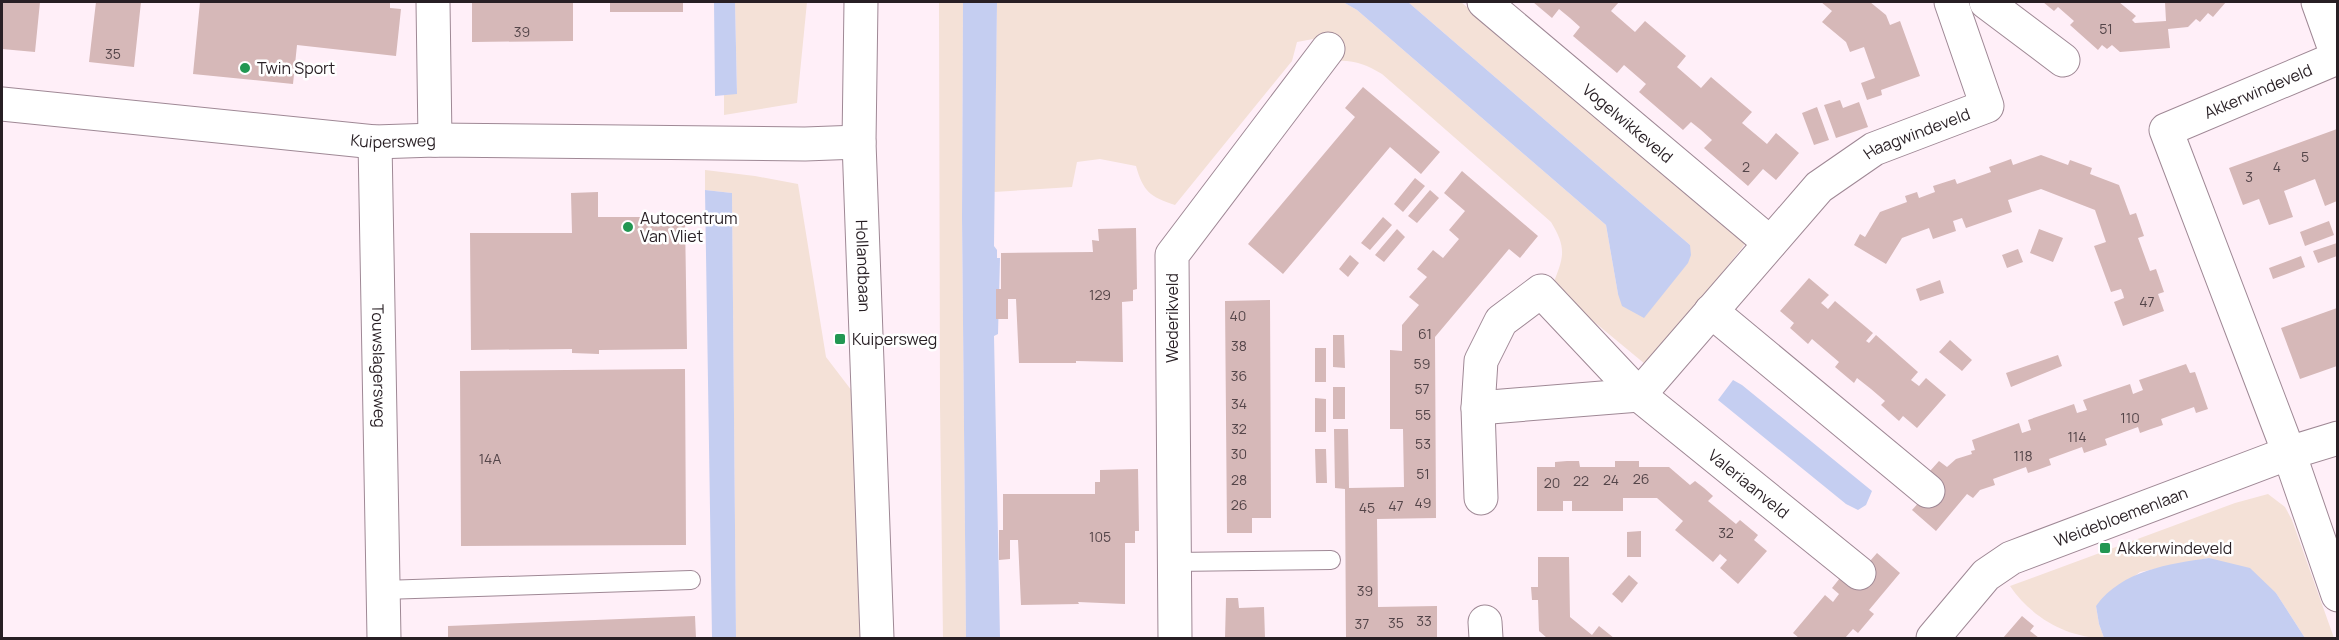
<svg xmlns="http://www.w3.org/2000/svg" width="2339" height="640" viewBox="0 0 2339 640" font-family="Manrope,sans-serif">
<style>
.green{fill:#f4e1d7}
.water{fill:#c5cef1}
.building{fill:#d6b8b8}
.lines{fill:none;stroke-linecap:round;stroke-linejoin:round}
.service-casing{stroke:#9f8895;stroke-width:20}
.minor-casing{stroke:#9f8895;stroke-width:35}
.tertiary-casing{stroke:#9f8895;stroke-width:35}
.service{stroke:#fff;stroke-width:18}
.minor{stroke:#fff;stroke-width:33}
.tertiary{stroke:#fff;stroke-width:33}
.poi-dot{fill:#229752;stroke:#fff;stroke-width:2}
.labels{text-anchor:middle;stroke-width:5;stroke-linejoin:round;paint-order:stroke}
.number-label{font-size:14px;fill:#544549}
.poi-label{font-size:16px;fill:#281f24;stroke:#fff;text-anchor:start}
.street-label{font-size:16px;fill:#281f24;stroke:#fff}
</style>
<rect width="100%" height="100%" fill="#ffeff8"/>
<!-- green -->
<path class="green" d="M735 2H807L797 103 724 115V95L737 93Z
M939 2H963L962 217 966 638H943L940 405Z
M997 2H1343L1357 10 1606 225 1618 294 1690 245 1408 2H1461L1731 230 1745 244 1651 363 1645 364 1552 287C1563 258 1568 250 1551 222L1382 74C1366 65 1355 60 1337 61L1324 37 1297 42 1292 61 1175 205C1150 197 1143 191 1136 166L1100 159 1077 162 1072 187 994 192Z
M705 170 755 176 798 184 826 357 855 395 864 638H736L732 193 705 190Z
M2268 494 2285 507 2292 520 2334 638H2305L2276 593 2209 558 2140 572 2096 606 2099 624 2104 638C2067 638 2031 617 2010 586L2235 503Z"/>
<!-- water -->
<path class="water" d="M714 2H735L737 94 715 96Z
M963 2H997L994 246 997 250V258H1000L998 334 994 336 1000 638H966L962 217Z
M1343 2H1408L1690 245 1691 255 1688 263 1644 318 1622 306 1618 294 1606 225 1357 10Z
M705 190 732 193 736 638H712Z
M1733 380 1742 385 1872 491 1866 505 1858 510 1846 504 1718 400Z
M2209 558 2250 568 2276 593 2305 638H2104L2099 624 2096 606C2122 570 2169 564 2209 558Z"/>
<!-- building -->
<path class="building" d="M2 2H40L35 52 2 49Z
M96 2H141L134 67 89 62Z
M200 2H390V8L401 9 396 56 297 45 293 84 193 74Z
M472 2H573V41L472 42Z
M610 2H683V12H610Z
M1533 2H1619L1611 11 1635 32 1645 21 1686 56 1677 67 1701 88 1711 77 1752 112 1742 123 1767 144 1776 133 1799 153 1776 180 1763 169 1748 186 1704 148 1712 140 1701 130 1691 122 1683 130 1639 92 1646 84 1624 65 1617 73 1573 36 1580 27 1570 18 1559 9 1552 18Z
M1821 2H1870L1886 15 1890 25 1900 21 1920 76 1881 90 1882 95 1867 100 1861 83 1875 78 1864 47 1850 52 1846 42 1822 22 1832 11Z
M2043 2H2119L2136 16 2132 20 2135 23 2166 21 2165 2H2226L2213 17 2208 13 2200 22 2196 19 2188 27 2168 29 2170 48 2120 52 2112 45 2107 49 2102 45 2098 50 2070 25 2074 21 2058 7 2054 11Z
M1363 87 1440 152 1421 174 1390 147 1283 274 1248 244 1355 117 1345 108Z
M1840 100 1843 108 1859 102 1868 127 1836 138 1824 105Z
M1817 107 1829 140 1814 145 1802 113Z
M2337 129V201L2325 206 2315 179 2284 191 2293 217 2269 225 2259 199 2243 205 2229 168Z
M2041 155 2068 165 2070 160 2092 168 2090 174 2119 185 2130 215 2136 213 2144 236 2138 238 2150 271 2156 269 2164 292 2158 294 2164 311 2123 326 2114 302 2124 298 2123 294 2121 289 2111 292 2094 246 2106 242 2095 210 2041 189 2008 200 2012 212 1966 228 1962 218 1953 221 1956 231 1933 239 1929 228 1902 238 1886 264 1854 245 1860 234 1865 237 1880 212 1907 202 1905 196 1917 192 1919 198 1935 192 1933 186 1955 179 1957 184 1991 172 1989 167 2011 159 2013 165Z
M1462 171 1538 236 1520 258 1509 249 1435 337 1436 518 1377 519 1378 607 1437 606V638H1346L1345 489 1335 488 1334 429H1348L1349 488 1404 487 1403 429H1390V350L1402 351V325L1419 305 1409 297 1427 277 1417 269 1433 250 1443 258 1459 239 1449 230 1465 211 1444 193Z
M1415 178 1425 186 1403 212 1394 204Z
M1430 190 1439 198 1417 223 1408 216Z
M598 192V217H685L687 349 599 350V354L572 353V349L471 350 470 233H572L571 193Z
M1383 217 1392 225 1370 250 1361 243Z
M2329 221 2334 235 2305 246 2300 232Z
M1136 228 1137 289 1133 290V301L1122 302 1123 362 1076 361V363H1019L1016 299H1008V319H996V289H1001V253L1093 252 1092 240 1099 241 1098 229Z
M1397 229 1405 237 1384 262 1375 255Z
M2039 229 2063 238 2053 262 2030 253Z
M2337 243V256L2318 263 2313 251Z
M2018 249 2023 262 2007 268 2002 255Z
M1350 255 1359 263 1348 277 1339 269Z
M2301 256 2305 267 2273 279 2269 268Z
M1809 278 1829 295 1821 303 1828 309 1835 301 1873 333 1866 341 1869 343 1876 335 1918 372 1911 380 1919 386 1926 378 1946 395 1917 428 1903 416 1899 421 1881 405 1885 401 1871 389 1857 378 1854 383 1835 367 1839 362 1812 339 1808 344 1790 328 1794 323 1780 311Z
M1940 280 1944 293 1920 301 1916 289Z
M1270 300 1271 518H1252V533H1227L1225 301Z
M2337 308V366L2300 379 2281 328Z
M1333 335H1344L1345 368 1333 367Z
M1950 340 1972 360 1962 371 1939 352Z
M1315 348H1326V382H1315Z
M2058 355 2062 366 2011 387 2006 373Z
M2186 364 2190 373 2195 372 2208 409 2196 413 2194 407 2161 419 2163 425 2151 429 2140 433 2138 427 2105 439 2107 445 2084 453 2082 447 2049 459 2051 465 2040 469 2028 473 2026 467 1993 479 1995 485 1980 490 1973 498 1967 494 1936 531 1912 510 1932 488 1922 480 1939 461 1947 467 1956 459 1972 454 1971 451 1975 450 1972 440 2019 423 2022 433 2031 430 2028 420 2074 404 2077 413 2087 410 2083 400 2130 384 2133 394 2143 390 2139 380Z
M685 369 686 545 461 546 460 371Z
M1333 387H1345V419H1333Z
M1315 398 1326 399V432H1315Z
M1315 449H1326L1327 483H1316Z
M1567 461H1579L1580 467H1615V461H1639V467H1669L1690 485 1695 481 1704 488 1713 496 1708 501 1736 524 1740 520 1758 535 1754 540 1767 551 1738 584 1720 568 1727 560 1720 554 1713 562 1675 530 1683 521 1657 498H1623V511H1572V501H1563V511H1537V467H1555V462Z
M1138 469 1139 531H1135V543H1125V604L1078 602 1079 604 1021 605 1018 540H1010V559L999 560V530H1003V494H1095V482H1100V470Z
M1641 531V557H1627V532Z
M1877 553 1900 573 1869 610 1874 614 1858 633 1853 629 1845 638H1799L1793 633 1825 595 1833 602 1839 594 1832 588 1848 568 1857 576Z
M1538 557H1569L1570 617 1592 635 1599 626 1614 638H1547L1539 631 1538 600H1532L1531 587H1538Z
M1629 575 1638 583 1622 603 1612 594Z
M1226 598H1238L1239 608 1264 607 1265 638H1225Z
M695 616 696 638H448V626Z
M2022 616 2034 626 2030 631 2039 638H2003Z"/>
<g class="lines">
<defs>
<path id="service" d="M1174 562 1331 560
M383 590 691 580"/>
<g id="minor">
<path d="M433 2 435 140"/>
<path id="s1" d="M1484 2 1770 243"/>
<path d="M1986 2 2063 60"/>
<path d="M2318 2 2338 58"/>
<path d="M2337 58 2166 130 2289 453 2338 595"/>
<path id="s2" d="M2 104 375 142 435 140 805 144 859 142"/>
<path id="s3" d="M375 142 384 638"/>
<path d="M1711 311 1928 491"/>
<path id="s4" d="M1478 408 1639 395 1819 187 1874 149 1987 106 1951 2"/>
<path id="s5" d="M1481 498 1478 408 1481 361 1501 321 1541 291 1639 395 1859 573"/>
<path d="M1485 622 1486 638"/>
<path d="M1175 638 1172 255 1328 49"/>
</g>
<g id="tertiary">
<path id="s6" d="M861 2 859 142 877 638"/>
<path id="s7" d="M1933 638 1986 575 2011 558 2289 453 2338 438"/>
</g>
</defs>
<!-- service casing -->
<use href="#service" class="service-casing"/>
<!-- minor casing -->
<use href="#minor" class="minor-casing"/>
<!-- tertiary casing -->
<use href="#tertiary" class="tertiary-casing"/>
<!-- service -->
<use href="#service" class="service"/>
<!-- minor -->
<use href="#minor" class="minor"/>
<!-- tertiary -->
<use href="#tertiary" class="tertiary"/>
</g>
<!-- markers -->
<g class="poi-dot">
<circle cx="245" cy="68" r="6"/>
<circle cx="628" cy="227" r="6"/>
<rect x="834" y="333" width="12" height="12" rx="3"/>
<rect x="2099" y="542" width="12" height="12" rx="3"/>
</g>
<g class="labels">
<!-- number labels -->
<g class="number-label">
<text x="2106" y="34">51</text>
<text x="522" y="37">39</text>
<text x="113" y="59">35</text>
<text x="2305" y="162">5</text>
<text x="1746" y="172">2</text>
<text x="2277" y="172">4</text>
<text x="2249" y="182">3</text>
<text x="1100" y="300">129</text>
<text x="2147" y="307">47</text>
<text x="1238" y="321">40</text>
<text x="1425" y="339">61</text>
<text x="1239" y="351">38</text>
<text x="1422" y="369">59</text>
<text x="1239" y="381">36</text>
<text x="1422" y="394">57</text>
<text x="1239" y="409">34</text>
<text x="1423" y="420">55</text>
<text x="2130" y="423">110</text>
<text x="1239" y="434">32</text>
<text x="2077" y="442">114</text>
<text x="1423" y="449">53</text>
<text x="1239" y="459">30</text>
<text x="2023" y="461">118</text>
<text x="490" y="464">14A</text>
<text x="1423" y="479">51</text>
<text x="1641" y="484">26</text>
<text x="1239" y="485">28</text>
<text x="1611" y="485">24</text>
<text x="1581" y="486">22</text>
<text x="1552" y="488">20</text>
<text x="1423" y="508">49</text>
<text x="1239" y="510">26</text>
<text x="1396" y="511">47</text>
<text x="1367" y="513">45</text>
<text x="1726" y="538">32</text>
<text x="1100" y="542">105</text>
<text x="1365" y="596">39</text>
<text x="1424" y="626">33</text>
<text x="1396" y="628">35</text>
<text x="1362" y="629">37</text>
</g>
<!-- poi labels -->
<g class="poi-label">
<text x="257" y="74">Twin Sport</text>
<text x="640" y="224">Autocentrum<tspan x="640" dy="18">Van Vliet</tspan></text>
<text x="852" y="345">Kuipersweg</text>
<text x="2117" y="554">Akkerwindeveld</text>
</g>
<!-- street labels -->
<g class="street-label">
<text transform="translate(2258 91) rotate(-23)" y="6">Akkerwindeveld</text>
<text dy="6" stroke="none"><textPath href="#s1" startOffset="188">Vogelwikkeveld</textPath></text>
<text dy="6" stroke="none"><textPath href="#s4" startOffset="549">Haagwindeveld</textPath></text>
<text dy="6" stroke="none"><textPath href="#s2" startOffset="393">Kuipersweg</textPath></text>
<text dy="6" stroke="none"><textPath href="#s6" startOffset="264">Hollandbaan</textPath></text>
<text transform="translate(1172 318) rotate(-90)" y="6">Wederikveld</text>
<text dy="6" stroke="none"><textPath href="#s3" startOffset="224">Touwslagersweg</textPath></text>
<text dy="6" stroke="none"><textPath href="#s5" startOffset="516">Valeriaanveld</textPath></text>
<text dy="6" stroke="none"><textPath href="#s7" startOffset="230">Weidebloemenlaan</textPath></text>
</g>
</g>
<!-- border -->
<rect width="2339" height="640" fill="none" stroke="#281f24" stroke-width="6"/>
</svg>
